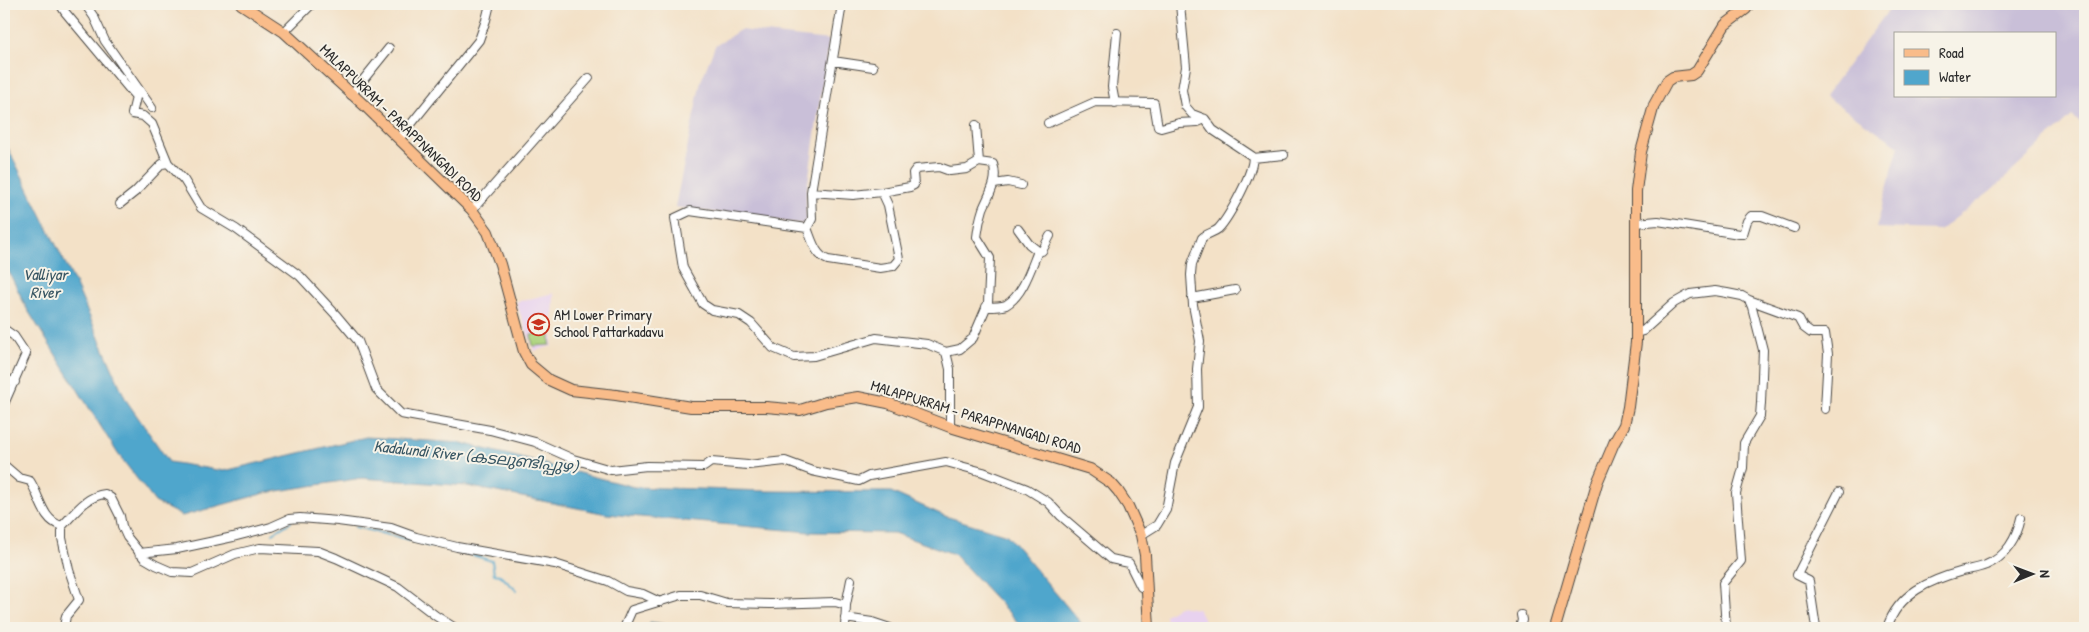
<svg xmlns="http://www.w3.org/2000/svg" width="2089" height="632" viewBox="0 0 2089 632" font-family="'Patrick Hand','Noto Sans Malayalam',sans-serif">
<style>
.built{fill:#e8d2ef}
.industrial{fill:#c9bfd8;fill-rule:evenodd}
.green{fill:#acd37d;stroke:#6c7f54}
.water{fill:#50a6cc;stroke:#3e687c}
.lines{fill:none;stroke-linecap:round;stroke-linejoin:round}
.stream{stroke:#50a6cc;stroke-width:2}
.minor-casing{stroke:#494642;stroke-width:10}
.major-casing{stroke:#494642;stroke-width:12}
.minor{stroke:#fff;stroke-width:8}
.major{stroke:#f9bc8a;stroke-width:10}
.labels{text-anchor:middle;stroke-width:4;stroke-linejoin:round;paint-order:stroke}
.street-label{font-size:15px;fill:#2b2b2b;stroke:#f7f3e8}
.poi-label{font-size:15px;fill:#2b2b2b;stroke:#f7f3e8;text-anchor:start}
.water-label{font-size:16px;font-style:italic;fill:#385663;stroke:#f7f3e8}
</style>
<rect width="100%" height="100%" fill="#f7f3e8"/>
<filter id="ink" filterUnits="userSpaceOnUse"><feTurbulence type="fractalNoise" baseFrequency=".02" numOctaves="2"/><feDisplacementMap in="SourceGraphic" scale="10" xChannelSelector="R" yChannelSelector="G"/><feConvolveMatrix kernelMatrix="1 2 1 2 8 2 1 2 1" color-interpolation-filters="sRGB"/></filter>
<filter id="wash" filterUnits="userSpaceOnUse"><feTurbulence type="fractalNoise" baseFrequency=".0096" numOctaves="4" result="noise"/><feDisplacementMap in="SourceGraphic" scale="20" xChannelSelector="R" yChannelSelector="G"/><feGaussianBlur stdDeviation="1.12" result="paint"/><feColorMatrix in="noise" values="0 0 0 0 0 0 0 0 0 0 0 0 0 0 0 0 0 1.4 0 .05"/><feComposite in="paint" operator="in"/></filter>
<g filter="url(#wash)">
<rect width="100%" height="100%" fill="#f3e1c7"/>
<!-- built -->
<path class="built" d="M554 293 552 346 534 351 516 302Z
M1179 606 1197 609 1204 619 1203 628H1167L1165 615Z"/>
<!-- industrial -->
<path class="industrial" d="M1893 4H2085V127L2072 116 1991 191 1940 230 1876 228 1899 146 1825 96ZM1895 34H2055V96H1895Z
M740 30 829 40 806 196V218L803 224 675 207 701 81 715 46Z"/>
<!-- green -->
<path class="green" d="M541 333 550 335V345L533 346 531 335Z"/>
<!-- water -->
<path class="water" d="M4 140 75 283 126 400 169 462 224 471 366 437 462 443 634 487 767 491 891 492 945 516 1007 535 1085 628H1023L954 554 894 533 809 532 607 514 467 486 362 478 265 493 182 516 155 502 118 454 27 309 4 262Z
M650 622 671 625 670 628H649Z"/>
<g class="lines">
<!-- stream -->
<path class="stream" d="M355 527 419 542 428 546 440 547
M273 533 291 522
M449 548 492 561 494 574 500 575 517 591"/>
</g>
</g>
<g filter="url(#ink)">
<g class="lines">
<defs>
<path id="minor" d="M60 4 65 12 136 97
M85 4 94 17 105 41 152 108
M842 4 811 192 812 219 807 228 690 211 675 218 683 268 703 304 712 310 739 315 751 323 773 348 794 357 814 356 876 338 927 344 946 352 950 369V427
M284 32 312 4
M833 61 873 67
M138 89 132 114 143 116 152 124 168 163 184 180 201 208 236 229 300 276 337 316 358 341 376 389 401 414 490 430 535 442 573 459 611 470 647 466 704 467 711 462 748 465 785 461 812 471 859 481 869 476 946 462 983 472 1027 489 1048 502 1061 516 1111 559 1129 563 1141 587 1147 588
M351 95 389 48
M1115 103 1112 87 1117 33
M1048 123 1095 102 1154 103 1158 127 1161 128 1179 123 1198 122 1205 119
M399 139 479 40 486 20 490 4
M1253 158 1284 155
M994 184 1008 182 1021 185
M882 192 910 187 914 185 913 173 916 169 939 167 950 171 967 169 979 162
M120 204 135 192 162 164 168 163
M472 210 589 78
M1636 223 1658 221 1739 234H1743L1747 221 1751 216H1762L1794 228
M807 228C812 240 815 255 828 260L880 268 893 266 899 259 888 205 882 192 853 195 811 192
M1038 251H1042L1050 236
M1192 298 1235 290
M1749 300 1798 318 1803 327 1811 333H1825L1828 354 1825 409
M986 307C992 307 1001 307 1006 305 1023 295 1031 268 1038 251L1029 244 1018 229
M4 329 14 336 26 354 4 404
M1636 333 1643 331 1674 303 1690 294 1715 291 1727 293 1742 296 1749 300 1752 307 1763 350 1761 403 1760 416 1744 443 1743 468 1736 493 1741 561 1723 583 1726 628
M946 352 960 349 973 338 988 303 990 258 977 237C978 228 980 218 983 209 989 194 999 181 993 164L979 162 976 125
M4 381 15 382
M4 465 19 478 30 481C40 496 42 521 62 526 75 513 86 496 105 494L111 498 120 516 122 526 127 537 144 558 156 565 172 572 192 573 235 554 260 548 318 551 336 558 398 587 436 616 455 628
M62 526V538L69 570 79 600 66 616 64 627
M1141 535 1157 525 1166 510 1175 463 1198 407 1197 369 1200 341 1193 305 1191 275 1192 264 1202 238C1207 233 1213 233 1218 229 1228 219 1257 167 1252 156L1213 130 1205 119 1192 114 1185 106 1182 90 1186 67 1180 4
M139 553 177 549 233 537 271 527 289 519 300 518 338 521 391 528 416 537 457 547 555 564 608 581 626 591 643 594 660 602
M846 605 851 580
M845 618 872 622 890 628
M624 628 632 610 681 595H700L727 603 771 604 835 602 846 605 845 628
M1520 628 1522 620 1521 615
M1816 628 1809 581 1797 575 1839 492
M1887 628C1898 593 1930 580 1963 571 1971 569 1979 568 1986 565 2006 557 2017 538 2021 518"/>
<path id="major" d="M241 4 284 32 366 107 472 210 488 232 500 264 524 352 531 365 549 380 571 390 616 395 691 407H766L800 410 826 402 858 397 888 403 950 427 1090 469 1111 483 1118 491 1128 506 1141 535 1145 555 1149 628
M1555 628 1597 483 1614 443 1624 425 1628 407 1636 342V191L1641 152 1654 105 1667 81 1673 77 1691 75 1697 71 1725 25 1746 9 1749 4"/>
</defs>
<!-- minor casing -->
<use href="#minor" class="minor-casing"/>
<!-- major casing -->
<use href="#major" class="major-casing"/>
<!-- minor -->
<use href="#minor" class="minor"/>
<!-- major -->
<use href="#major" class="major"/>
</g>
</g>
<!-- icons -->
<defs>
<symbol id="school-ring" viewBox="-11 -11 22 22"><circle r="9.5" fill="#f7f3e8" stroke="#c8321e" stroke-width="1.5"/><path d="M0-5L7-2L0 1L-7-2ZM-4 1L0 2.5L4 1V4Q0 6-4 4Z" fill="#c8321e"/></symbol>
</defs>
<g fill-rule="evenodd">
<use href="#school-ring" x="526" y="312" width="25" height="25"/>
</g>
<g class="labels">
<!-- street labels -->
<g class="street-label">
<text transform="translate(401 123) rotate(44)" y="5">MALAPPURRAM - PARAPPNANGADI ROAD</text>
<text transform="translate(976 417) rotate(17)" y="5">MALAPPURRAM - PARAPPNANGADI ROAD</text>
</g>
<!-- poi labels -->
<g class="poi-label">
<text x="554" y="320">AM Lower Primary<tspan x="554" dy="17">School Pattarkadavu</tspan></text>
</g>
<!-- water labels -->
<g class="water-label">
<text x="45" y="280">Valliyar<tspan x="45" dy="18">River</tspan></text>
<text transform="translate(476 456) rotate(6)" y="6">Kadalundi River (കടലുണ്ടിപ്പുഴ)</text>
</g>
</g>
<!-- margin -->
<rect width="2089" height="632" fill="none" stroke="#f7f3e8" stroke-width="20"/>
<!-- legend -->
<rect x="1894" y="32" width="162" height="65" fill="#f7f3e8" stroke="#a5a39c"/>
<rect x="1904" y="49" width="25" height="8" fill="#f9bc8a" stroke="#a5a39c"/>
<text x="1939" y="58" font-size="15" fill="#2b2b2b">Road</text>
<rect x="1904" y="70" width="25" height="15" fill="#50a6cc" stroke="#a5a39c"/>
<text x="1939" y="82" font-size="15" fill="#2b2b2b">Water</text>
<!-- north arrow -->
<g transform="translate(2032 574) rotate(89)" stroke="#f7f3e8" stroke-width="4" paint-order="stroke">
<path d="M0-4L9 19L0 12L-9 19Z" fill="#2b2b2b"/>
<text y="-8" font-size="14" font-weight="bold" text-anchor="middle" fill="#2b2b2b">N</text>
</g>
</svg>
